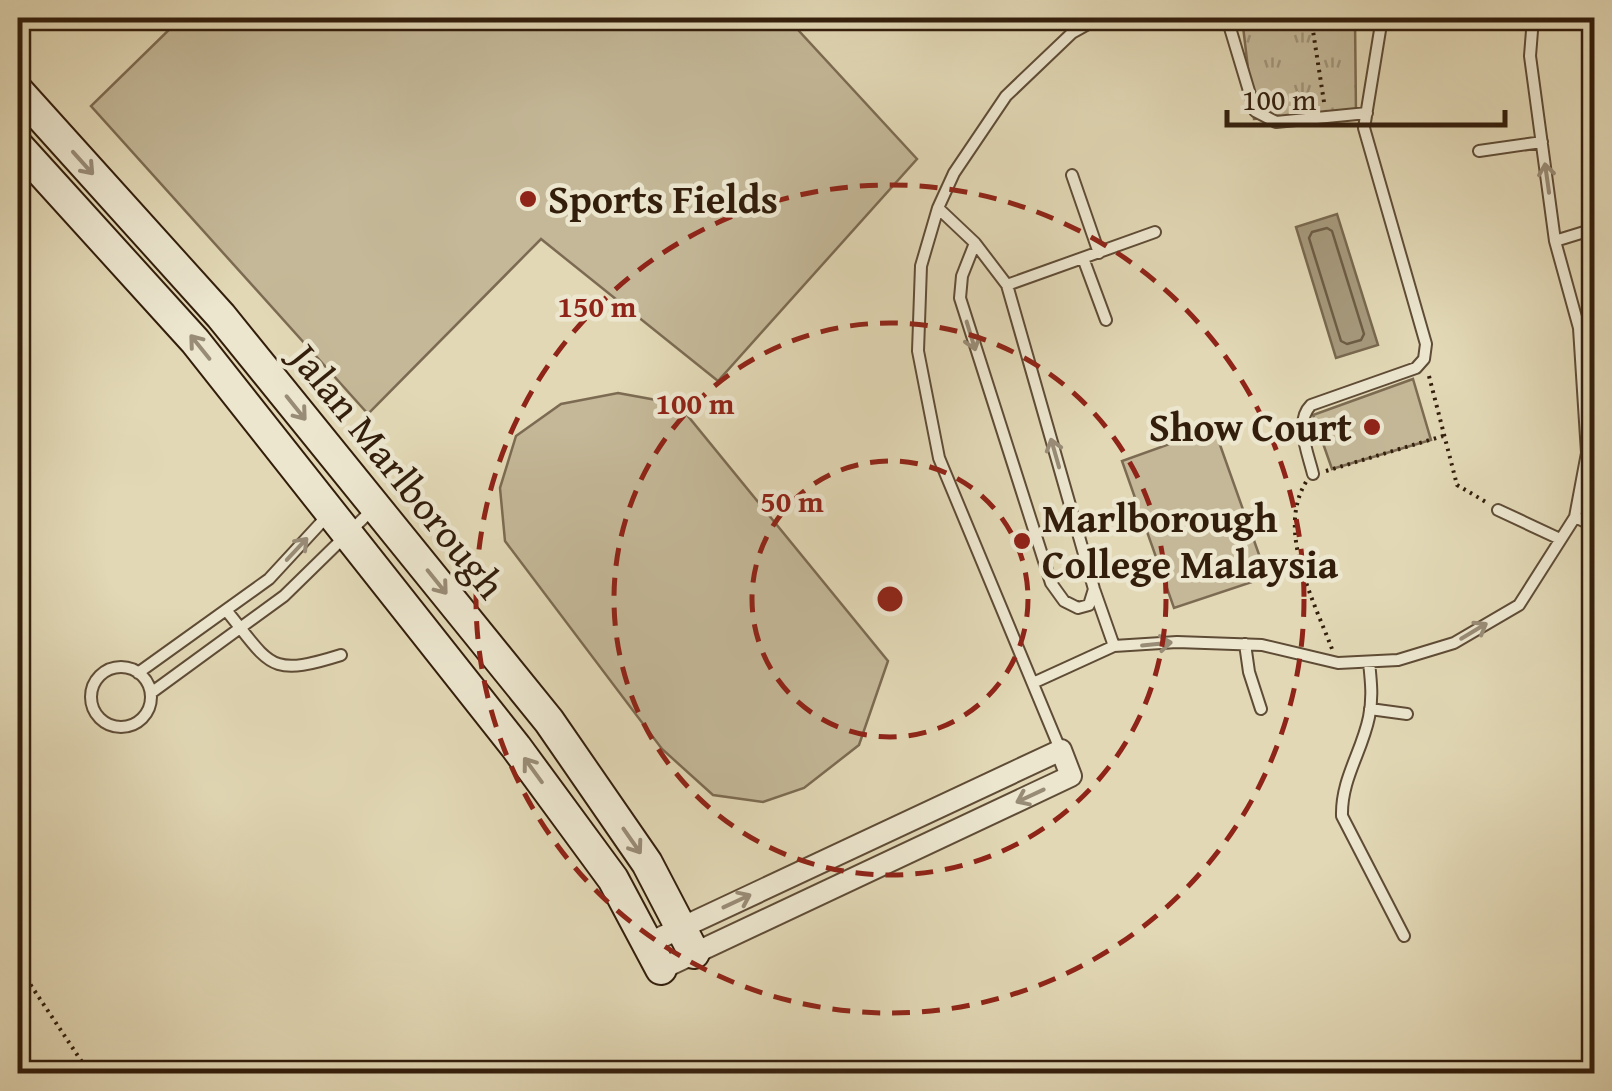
<svg xmlns="http://www.w3.org/2000/svg" width="1612" height="1091" viewBox="0 0 1612 1091" font-family="'Gentium Book Plus',serif">
<style>
.grass{fill:url(#grass-tufts);stroke:#7c6b52;stroke-width:2.5}
.green{fill:#c4b898;stroke:#7c6b52;stroke-width:2.5}
.water{fill:#a6997c;stroke:#78684f;stroke-width:2.5}
.lines{fill:none;stroke-linecap:round;stroke-linejoin:round}
.shore{stroke:#6c5c44;stroke-width:2.5}
.lane-casing{stroke:#5f4c36;stroke-width:14}
.street-casing{stroke:#5f4c36;stroke-width:24}
.secondary-casing{stroke:#331e0c;stroke-width:34}
.path{stroke:#331e0c;stroke-width:4;stroke-dasharray:2.5 5;stroke-linecap:butt}
.lane{stroke:#ece6cf;stroke-width:10}
.street{stroke:#ece6cf;stroke-width:20}
.secondary{stroke:#ece6cf;stroke-width:30}
.oneway{stroke:#998c77}
.ring{fill:none;stroke:#8f2418;stroke-width:5;stroke-dasharray:18 12}
.poi-dot{fill:#8f2418;stroke:#ece6cf;stroke-width:4}
.labels{text-anchor:middle;stroke-width:9;stroke-linejoin:round;paint-order:stroke}
.poi-label{font-size:40px;font-weight:bold;fill:#331e0c;stroke:#ece6cf;text-anchor:start}
.street-label{font-size:40px;fill:#331e0c;stroke:#ece6cf}
.centre{fill:#8f2418;stroke:#ece6cf;stroke-width:5}
.ring-label{font-size:30px;text-anchor:middle;font-weight:bold;fill:#8f2418;stroke:#ece6cf;stroke-width:9;stroke-linejoin:round;paint-order:stroke}
</style>
<defs>
<pattern id="grass-tufts" width="24" height="20" patternUnits="userSpaceOnUse" patternTransform="scale(2.5)"><rect width="24" height="20" fill="#c4b898"/><path d="M3 7l-1-3M5 7V3M7 7l1-3M15 17l-1-3M17 17v-4M19 17l1-3" fill="none" stroke="#a0957a"/></pattern>
</defs>
<rect width="100%" height="100%" fill="#e2d8b5"/>
<filter id="stains"><feTurbulence type="fractalNoise" baseFrequency=".002" numOctaves="4"/><feColorMatrix values="0 0 0 0 .2 0 0 0 0 .09 0 0 0 0 .02 0 0 0 .5 -.17"/></filter>
<radialGradient id="worn" r=".72"><stop offset=".6" stop-color="#630" stop-opacity="0"/><stop offset="1" stop-color="#630" stop-opacity=".3"/></radialGradient>
<!-- grass -->
<path class="grass" d="M1242 18H1355L1356 114 1254 119Z"/>
<!-- green -->
<path class="green" d="M181 18H787L917 159 718 381 541 239 368 414 91 106Z
M857 18H968L960 22 904 28Z
M1413 379 1431 440 1332 469 1313 415Z
M618 393 678 404 888 661 859 745 804 788 763 802 713 795 662 749 505 541 500 488 516 436 561 404Z
M1214 428 1267 577 1174 608 1122 461Z"/>
<!-- water -->
<path class="water" d="M1337 214 1378 345 1336 358 1296 227Z"/>
<g class="lines">
<!-- shore -->
<path class="shore" d="M1327 228 1332 231 1364 334 1361 340 1347 344 1341 341 1309 238 1312 232Z"/>
<defs>
<path id="lane" d="M1227 18 1255 111 1276 122 1367 113
M1479 151 1542 142
M1072 175 1099 253
M938 208 975 243 1007 285 1094 589 1114 646
M1555 241 1594 229
M975 243 962 276 960 298 1051 583 1064 601 1078 608 1089 605 1094 589
M1083 258 1106 320
M1007 285 1155 232
M1313 474C1308 453 1294 422 1311 405L1416 368 1424 359 1426 344 1364 128 1382 18
M1498 510 1560 539
M1575 517 1594 526
M226 610C271 665 268 678 341 655
M1245 644 1249 672 1261 709
M1369 662C1371 681 1373 698 1369 717 1362 752 1341 779 1342 816L1404 936
M91 697a30 30 0 1 1 60 0a30 30 0 1 1-60 0Z
M138 673 269 579 329 514
M1033 683 1114 646 1177 642 1262 645 1338 663 1398 660 1454 643 1519 605 1575 517 1587 453 1579 328 1555 241 1530 56 1533 18
M151 693 284 596 373 509
M1370 709 1407 714
M1060 749 939 458 918 351 921 266 938 208 954 173 1006 96 1072 33 1099 18"/>
<path id="street" d="M649 943 1061 750 1071 776 661 969"/>
<path id="secondary" d="M18 91 221 316 549 721 647 863 694 953
M18 146 195 341 516 747 613 879 661 969"/>
</defs>
<!-- lane casing -->
<use href="#lane" class="lane-casing"/>
<!-- street casing -->
<use href="#street" class="street-casing"/>
<!-- secondary casing -->
<use href="#secondary" class="secondary-casing"/>
<!-- path -->
<path class="path" d="M1311 18 1324 102
M1429 376 1457 485 1486 502
M1326 471 1443 436
M1306 482C1276 531 1314 601 1332 649
M18 966 90 1074"/>
<!-- lane -->
<use href="#lane" class="lane"/>
<!-- street -->
<use href="#street" class="street"/>
<!-- secondary -->
<use href="#secondary" class="secondary"/>
</g>
<!-- one-way arrows -->
<defs><path id="oneway-shaft" d="M-6 0H5M1.5-3L5.5 0L1.5 3" fill="none" stroke-width="1.6" stroke-linecap="round" stroke-linejoin="round" transform="scale(2.5)"/></defs>
<g class="oneway">
<use href="#oneway-shaft" transform="translate(83 163) rotate(48)"/>
<use href="#oneway-shaft" transform="translate(1547 178) rotate(-98)"/>
<use href="#oneway-shaft" transform="translate(971 336) rotate(73)"/>
<use href="#oneway-shaft" transform="translate(200 347) rotate(-129)"/>
<use href="#oneway-shaft" transform="translate(296 408) rotate(51)"/>
<use href="#oneway-shaft" transform="translate(1055 453) rotate(-106)"/>
<use href="#oneway-shaft" transform="translate(297 549) rotate(-47)"/>
<use href="#oneway-shaft" transform="translate(437 582) rotate(51)"/>
<use href="#oneway-shaft" transform="translate(1474 631) rotate(-31)"/>
<use href="#oneway-shaft" transform="translate(1157 644) rotate(-6)"/>
<use href="#oneway-shaft" transform="translate(533 770) rotate(-126)"/>
<use href="#oneway-shaft" transform="translate(1030 796) rotate(155)"/>
<use href="#oneway-shaft" transform="translate(632 841) rotate(55)"/>
<use href="#oneway-shaft" transform="translate(737 901) rotate(-25)"/>
</g>
<!-- distance rings -->
<g class="ring">
<circle cx="890" cy="599" r="138"/>
<circle cx="890" cy="599" r="276"/>
<circle cx="890" cy="599" r="414"/>
</g>
<!-- markers -->
<g class="poi-dot">
<circle cx="528" cy="199" r="10"/>
<circle cx="1372" cy="427" r="10"/>
<circle cx="1022" cy="541" r="10"/>
</g>
<g class="labels">
<!-- poi labels -->
<g class="poi-label">
<text x="548" y="213">Sports Fields</text>
<text x="1352" y="441" text-anchor="end">Show Court</text>
<text x="1042" y="532">Marlborough<tspan x="1042" dy="46">College Malaysia</tspan></text>
</g>
<!-- street labels -->
<g class="street-label">
<text transform="translate(398 471) rotate(51)" y="14">Jalan Marlborough</text>
</g>
</g>
<circle cx="890" cy="599" r="15" class="centre"/>
<g class="ring-label">
<text x="597" y="317">150 m</text>
<text x="695" y="414">100 m</text>
<text x="792" y="512">50 m</text>
</g>
<!-- margin -->
<rect width="1612" height="1091" fill="none" stroke="#e2d8b5" stroke-width="60"/>
<rect x="20" y="20" width="1572" height="1051" fill="none" stroke="#331e0c" stroke-width="5"/>
<rect x="30" y="30" width="1552" height="1031" fill="none" stroke="#331e0c" stroke-width="2.5"/>
<!-- scale -->
<path d="M1227 110v15h278v-15" fill="none" stroke="#331e0c" stroke-width="5"/>
<text x="1242" y="110" font-size="30" fill="#331e0c" stroke="#ece6cf" stroke-width="8" paint-order="stroke">100 m</text>
<rect width="100%" height="100%" filter="url(#stains)"/>
<rect width="100%" height="100%" fill="url(#worn)"/>
</svg>
